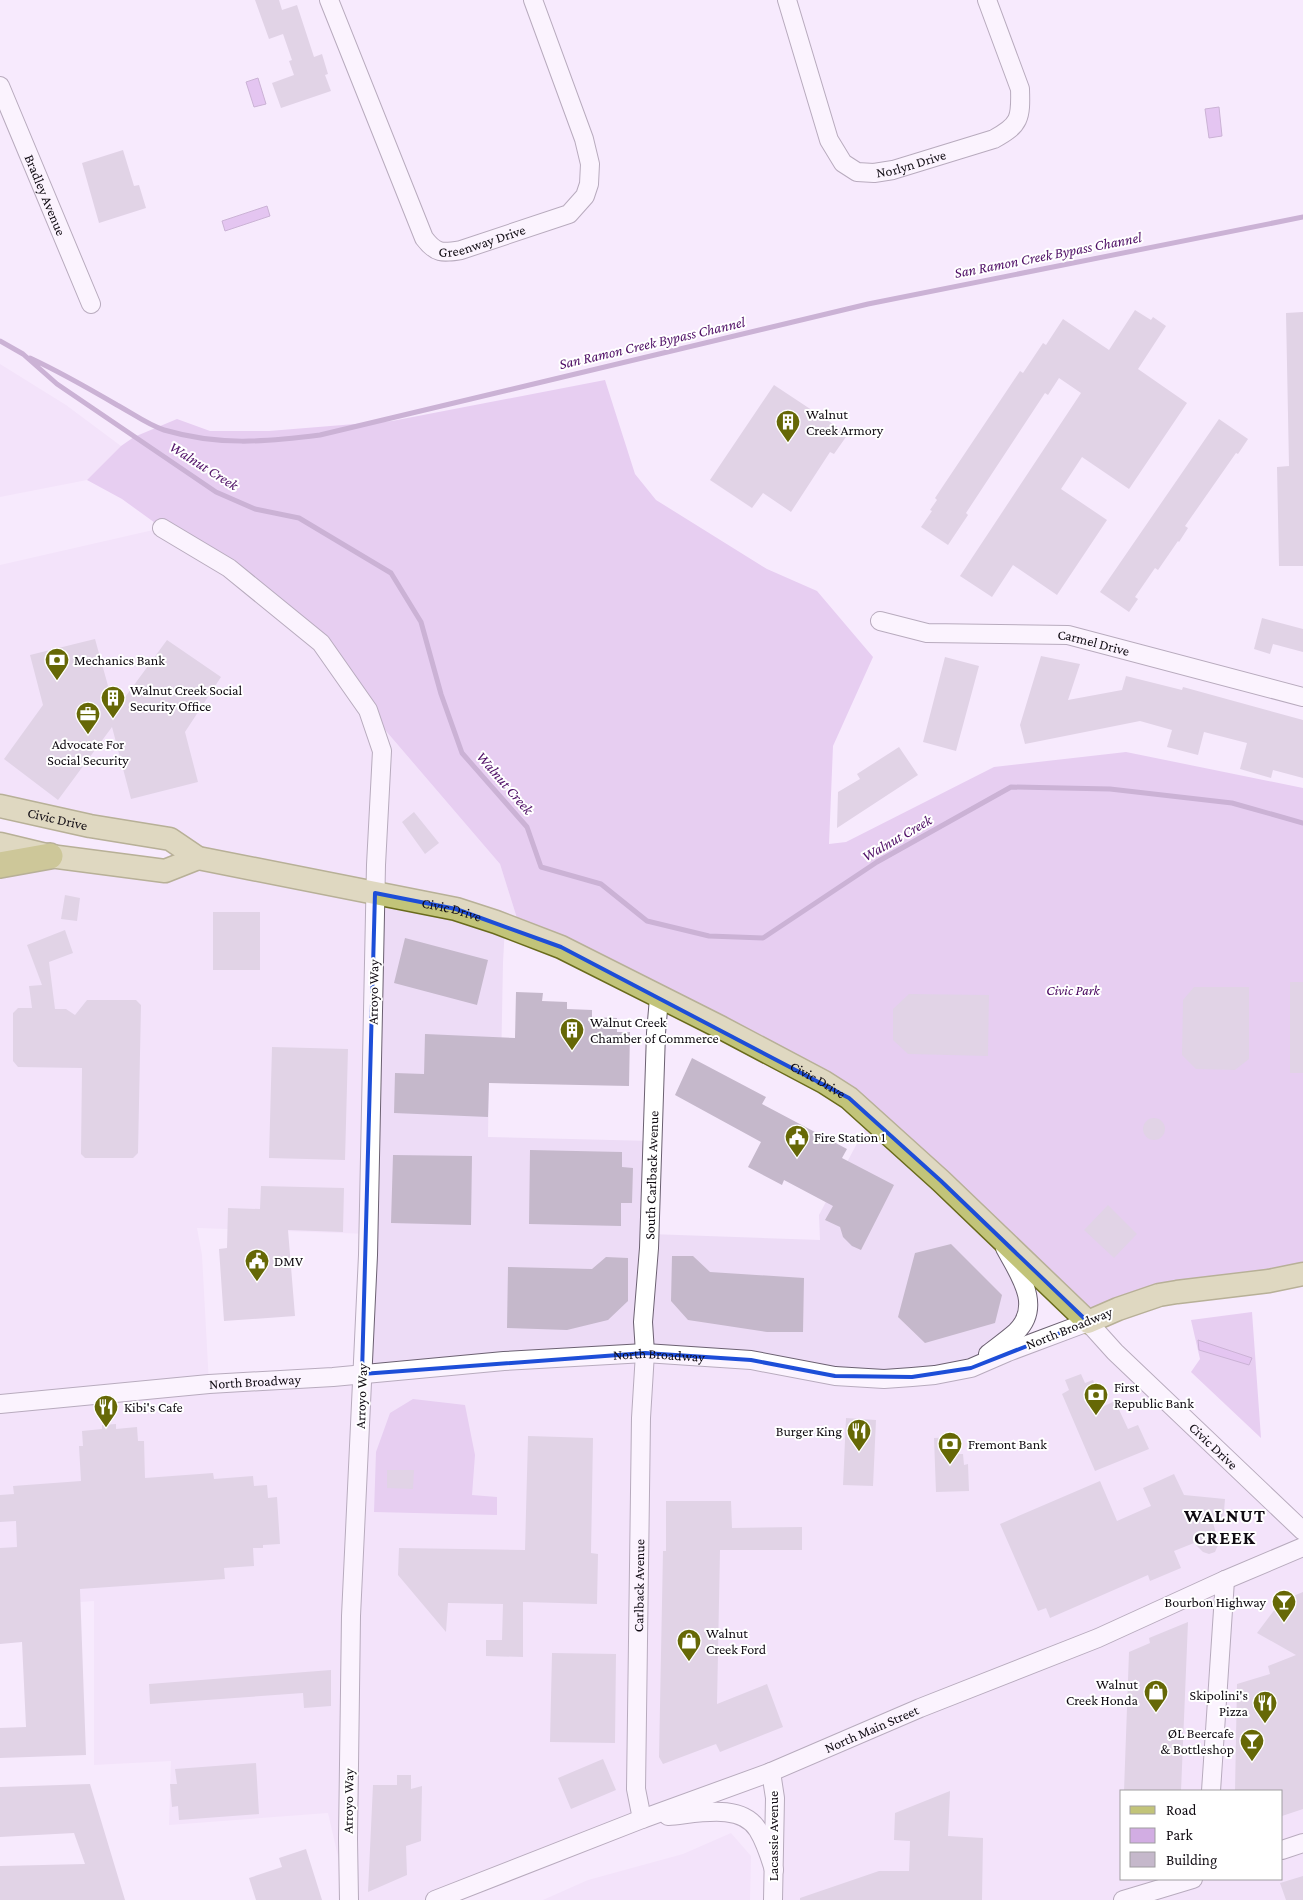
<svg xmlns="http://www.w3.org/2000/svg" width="1303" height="1900" viewBox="0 0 1303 1900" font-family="'Crimson Pro',serif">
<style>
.built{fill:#eddcf6;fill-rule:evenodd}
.green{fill:#d2ade3}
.water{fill:#cc9ae2;stroke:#946fa4}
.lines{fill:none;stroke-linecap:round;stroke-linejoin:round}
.stream{stroke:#946fa4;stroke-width:5}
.building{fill:#c5b8cb}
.minor-casing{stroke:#6b6071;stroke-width:20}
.major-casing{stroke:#696a1b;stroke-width:25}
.highway-casing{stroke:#696a1b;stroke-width:28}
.minor{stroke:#fff;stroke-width:18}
.major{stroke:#c2c479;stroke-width:22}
.highway{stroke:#999d20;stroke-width:25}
.marked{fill:none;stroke:#1d4ed8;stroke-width:4;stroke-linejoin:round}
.labels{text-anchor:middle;stroke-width:4;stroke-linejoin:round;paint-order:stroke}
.street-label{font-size:14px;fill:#100b12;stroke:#fff}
.poi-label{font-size:14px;fill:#100b12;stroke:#fff;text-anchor:start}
.park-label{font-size:14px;font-style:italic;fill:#46025d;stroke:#fff}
.water-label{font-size:15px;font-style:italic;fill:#4f0f66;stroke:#fff}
.district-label{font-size:19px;font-weight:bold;letter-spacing:1px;fill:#100b12;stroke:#fff}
</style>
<rect width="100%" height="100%" fill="#f7eafd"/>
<!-- built -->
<path class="built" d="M0 364 66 405 121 446 87 480 0 497Z
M162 528 321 643 368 710 500 864 521 931 505 926 503 962 501 1069H489L488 1137 653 1141 650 1234 820 1240 819 1215 871 1117 999 1236 1029 1308 973 1366 1088 1322 1303 1531V1900H773L771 1773 435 1900H348L328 1813 169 1825 171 1761 94 1765V1601L12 1607 0 1581V865H115L198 858 0 806V565ZM197 1228 369 1234 362 1374 209 1384 202 1255ZM1122 1791H1282V1879H1122Z
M731 1833 751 1856 750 1900H543L588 1880 683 1854Z"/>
<!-- green -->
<path class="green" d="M605 380 635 474 656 500 767 569 817 591 873 657 833 746 829 844 846 842 994 767 1126 752 1303 788V1274L1088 1322 849 1098 521 931 500 864 368 710 321 643 122 499 87 480 121 446 134 437 177 419 210 431H269L392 421Z
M1252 1312 1261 1438 1191 1372 1200 1359 1191 1320Z
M413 1399 465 1405 475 1455 472 1495 497 1497V1515L374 1512 376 1452 390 1413Z"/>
<!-- water -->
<path class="water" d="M258 78 266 104 254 107 246 82Z
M1219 107 1222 136 1209 138 1205 109Z
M267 206 270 216 225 231 222 221Z
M1198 1340 1252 1358 1249 1365 1199 1350Z"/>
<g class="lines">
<!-- stream -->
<path class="stream" d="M0 341 23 354 57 384 216 492 255 509 299 518 391 573 421 622 441 694 462 753 527 827 541 867 601 884 647 921 709 936 763 938 877 862 1011 787 1110 789 1232 803 1303 823
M30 358C60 372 88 388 117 405 132 413 148 425 164 430 219 446 264 442 320 435L868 304 1303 217"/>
</g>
<!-- building -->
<path class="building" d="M255 0H279L282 10 297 5 314 57 322 54 328 74 325 75 331 91 281 108 272 83 294 75 289 61 292 60 283 34 269 39Z
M123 150 134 186 139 185 146 208 99 223 82 163Z
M1135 310 1151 320 1153 317 1166 326 1138 369 1187 403 1129 489 1082 457 1061 489 1107 520 1057 595 1013 565 992 597 960 576 1081 393 1059 378 1048 395 1045 393 966 513 968 515 948 545 921 527 932 511 930 510 937 500 935 498 1020 371 1023 373 1043 343 1046 345 1063 319 1109 350Z
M1303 312V566H1279L1277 467 1289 466 1286 313Z
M774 385 848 434 834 454 830 452 791 512 763 493 752 508 710 480Z
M1219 419 1248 439 1238 454 1236 453 1185 526 1188 528 1179 542 1178 541 1158 570 1155 568 1135 597 1138 599 1129 612 1100 592Z
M1262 618 1303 629V652L1273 644 1270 654 1254 649Z
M95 639 115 711 167 640 221 677 185 732 198 782 131 799 112 727 58 800 4 759 43 705 30 655Z
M1041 656 1080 664 1068 700 1122 690 1126 676 1182 690 1183 687 1303 720V778L1273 770 1271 778 1240 769 1247 743 1204 732 1198 755 1167 747 1172 730 1140 721 1025 744 1020 725Z
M945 657 979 666 956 751 923 742Z
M899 747 918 775 837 828 838 792 860 779 857 774Z
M414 812 439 843 425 854 402 822Z
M65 895 80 898 77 921 61 919Z
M213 912H260V970H213Z
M65 930 73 953 49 962 55 1009H66L75 1015 87 1000H136L141 1005 138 1153 133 1158H85L81 1154 82 1068 18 1067 13 1061V1013L18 1008H32L29 986 42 985 27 945Z
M405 938 488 960 477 1005 394 983Z
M1290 982H1303V1073H1290Z
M1194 987H1249V1059L1235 1070 1196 1069 1182 1055 1183 1000Z
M516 992 543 993 542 1001 567 1002V1009L592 1010V1017L617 1018V1032H630L629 1086 489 1083 488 1117 394 1113 395 1073 424 1074 425 1034 515 1038Z
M909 994 989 995 988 1056 908 1054 893 1040V1009Z
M272 1047 348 1049 345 1160 269 1158Z
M692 1058 766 1097 762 1104 847 1149 842 1158 894 1185 861 1250 852 1246 843 1237 840 1227 825 1220 833 1206 784 1180 782 1185 748 1167 761 1142 675 1095Z
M1143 1129a11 11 0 1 1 22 0a11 11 0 1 1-22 0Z
M530 1150 622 1152V1167L633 1168 632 1203H621V1226L529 1224Z
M393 1155 472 1156 471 1225 391 1223Z
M261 1186 344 1188 343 1232 288 1230 295 1316 224 1321 219 1249 227 1248 228 1208 260 1209Z
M1108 1205 1137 1234 1114 1258 1084 1230Z
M951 1244 1002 1295 995 1323 925 1343 898 1317 915 1253Z
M672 1256H693L710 1272 804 1278 803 1332H767L688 1320 671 1301Z
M606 1257 628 1258V1301L608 1320 567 1330 507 1328 508 1267 592 1269Z
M1081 1374 1085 1383 1093 1380 1104 1406 1115 1401 1128 1429 1138 1425 1149 1449 1095 1471 1062 1394 1069 1390 1065 1380Z
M846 1418 876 1420 873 1486 843 1485Z
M116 1424V1429L137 1427 138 1441H144L145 1478 213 1473 214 1479 253 1476 254 1486 267 1485 268 1498 277 1497 280 1544 263 1545V1548H253L254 1566 224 1568 225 1579 80 1589 86 1755 0 1758V1728L26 1727 22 1642 0 1644V1548L17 1547 16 1521 0 1522V1495L14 1494 13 1486 81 1481 79 1446H83L82 1431 102 1429V1425Z
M528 1436 593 1438 591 1553 598 1554 597 1604 523 1602V1657L486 1656V1640H502L503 1604 448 1603 446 1632 398 1575 399 1548 525 1550Z
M957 1437 958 1454H963L964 1465 968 1464 969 1491 936 1492 934 1438Z
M387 1470H414L413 1489 387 1488Z
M1174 1474 1184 1495 1225 1499 1223 1523H1213L1219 1543 1215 1552 1209 1554 1203 1552 1194 1543 1174 1551 1181 1568 1150 1581 1148 1575 1050 1618 1046 1608 1038 1611 1000 1524 1100 1481 1117 1521 1151 1506 1143 1488Z
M666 1501H731L732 1528 802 1527V1550H720L717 1704 767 1684 783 1727 720 1752 716 1744 663 1764 659 1757 663 1551H666Z
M1303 1592V1809L1282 1816V1791H1235L1237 1684 1270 1674 1268 1666 1296 1655 1257 1633 1281 1601Z
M1188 1622 1181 1791H1124L1129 1652 1150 1643 1149 1638Z
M552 1653 616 1654 615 1743 550 1742Z
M331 1670V1706L304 1708 303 1693 150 1704 149 1684Z
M603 1759 616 1790 571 1809 558 1778Z
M256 1763 259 1814 179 1820 178 1806 172 1807 170 1784H177L175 1769Z
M397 1775H411V1789L422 1786 421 1841 406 1846 407 1875 368 1892 373 1785H397Z
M90 1784 125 1900H0V1866L85 1864 74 1833 0 1837V1787Z
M950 1791 948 1836 983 1838 982 1900H800V1898L879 1871H909L910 1841 894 1840 895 1813Z
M306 1849 322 1900H256L249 1878 282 1867 279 1858Z
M1303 1876V1900H1286L1280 1883Z"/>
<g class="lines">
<defs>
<g id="minor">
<path id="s1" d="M329 0 424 238C436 254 442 253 461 250L569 214 585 196 589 184 590 164 584 139 533 0"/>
<path id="s2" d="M787 0 829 140 843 163 857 172 874 173 893 170 994 139C1020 125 1021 118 1020 89L987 0"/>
<path id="s3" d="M0 86 91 304"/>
<path d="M162 528 229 568 321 643 368 710 382 751 376 865 368 1255 351 1616 348 1839 349 1900"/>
<path id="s4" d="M880 621 927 633 1068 635 1303 697"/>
<path d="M988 1354C997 1347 1007 1340 1016 1332 1043 1306 1019 1274 1005 1248"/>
<path id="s5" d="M0 1404 209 1384 333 1377 504 1361 645 1353 751 1360 835 1376 884 1379 912 1377 935 1375 971 1368 1008 1352 1088 1322 1115 1352 1303 1531"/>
<path d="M771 1772 775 1798 773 1900"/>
<path d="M1211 1791 1225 1580"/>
<path d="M668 1816C696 1814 741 1802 758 1830 766 1843 770 1857 774 1870"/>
<path id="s6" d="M642 1819 636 1789 641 1418 645 1353 643 1322 649 1248 656 1033 659 998"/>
<path d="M1282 1850 1303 1843"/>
<path id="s7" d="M435 1900 642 1819 771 1772 920 1708 1098 1638 1225 1580 1303 1547"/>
<path d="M1123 1900 1193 1879"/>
</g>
<g id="major">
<path id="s8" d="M0 806 90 826 170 839 198 858 456 909 496 922 561 947 720 1027 824 1082 849 1098 941 1181 1088 1322 1118 1309 1159 1295 1177 1292 1269 1281 1303 1274"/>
<path d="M0 844 50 856 165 871 198 858"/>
</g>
<path id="highway" d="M0 865 50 856"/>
</defs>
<!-- minor casing -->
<use href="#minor" class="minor-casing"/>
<!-- major casing -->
<use href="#major" class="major-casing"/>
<!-- highway casing -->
<use href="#highway" class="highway-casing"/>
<!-- minor -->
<use href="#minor" class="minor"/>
<!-- major -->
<use href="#major" class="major"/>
<!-- highway -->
<use href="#highway" class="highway"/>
</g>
<!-- marked area -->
<path d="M0 0H1303V1900H0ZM375 893 456 909 561 947 849 1098 941 1181 1088 1322 971 1368 912 1377 835 1376 751 1360 645 1353 362 1374Z" fill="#f7eafd" fill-opacity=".55" fill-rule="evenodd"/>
<path class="marked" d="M375 893 456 909 561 947 849 1098 941 1181 1088 1322 971 1368 912 1377 835 1376 751 1360 645 1353 362 1374Z"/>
<!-- icons -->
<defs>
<symbol id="building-pin" viewBox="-11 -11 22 30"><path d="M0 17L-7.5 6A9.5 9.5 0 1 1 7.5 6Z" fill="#666806" stroke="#fff"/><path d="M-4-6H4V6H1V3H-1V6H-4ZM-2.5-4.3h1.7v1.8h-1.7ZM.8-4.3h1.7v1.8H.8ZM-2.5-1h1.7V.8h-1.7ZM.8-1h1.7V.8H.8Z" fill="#fff"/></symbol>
<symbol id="bank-pin" viewBox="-11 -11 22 30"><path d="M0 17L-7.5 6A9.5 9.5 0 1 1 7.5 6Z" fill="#666806" stroke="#fff"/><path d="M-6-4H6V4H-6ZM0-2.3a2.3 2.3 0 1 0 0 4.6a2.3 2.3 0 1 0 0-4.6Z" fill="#fff"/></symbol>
<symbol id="office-pin" viewBox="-11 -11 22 30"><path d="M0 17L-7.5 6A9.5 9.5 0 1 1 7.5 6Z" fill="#666806" stroke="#fff"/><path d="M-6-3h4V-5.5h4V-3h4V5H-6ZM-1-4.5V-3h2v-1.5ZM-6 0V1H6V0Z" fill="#fff"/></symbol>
<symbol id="civic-pin" viewBox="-11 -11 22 30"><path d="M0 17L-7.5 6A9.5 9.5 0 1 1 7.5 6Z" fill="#666806" stroke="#fff"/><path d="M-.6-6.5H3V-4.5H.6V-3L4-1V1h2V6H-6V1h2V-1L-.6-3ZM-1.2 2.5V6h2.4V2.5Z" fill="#fff"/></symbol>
<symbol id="restaurant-pin" viewBox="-11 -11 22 30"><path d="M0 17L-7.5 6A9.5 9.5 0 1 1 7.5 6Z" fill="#666806" stroke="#fff"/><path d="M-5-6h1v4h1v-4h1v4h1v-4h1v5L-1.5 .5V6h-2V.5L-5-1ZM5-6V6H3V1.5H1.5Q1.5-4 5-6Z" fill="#fff"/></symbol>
<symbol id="bar-pin" viewBox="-11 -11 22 30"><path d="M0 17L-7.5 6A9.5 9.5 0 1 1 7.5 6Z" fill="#666806" stroke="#fff"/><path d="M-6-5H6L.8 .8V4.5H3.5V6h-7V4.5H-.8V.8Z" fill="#fff"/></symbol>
<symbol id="shop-pin" viewBox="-11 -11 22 30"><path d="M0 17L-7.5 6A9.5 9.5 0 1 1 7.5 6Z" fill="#666806" stroke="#fff"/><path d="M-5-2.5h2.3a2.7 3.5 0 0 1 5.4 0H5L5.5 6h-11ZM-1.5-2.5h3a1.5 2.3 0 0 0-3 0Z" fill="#fff"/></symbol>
</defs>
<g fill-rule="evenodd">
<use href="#building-pin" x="774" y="408" width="28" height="38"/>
<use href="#bank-pin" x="43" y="646" width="28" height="38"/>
<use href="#building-pin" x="99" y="684" width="28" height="38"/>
<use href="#office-pin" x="74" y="700" width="28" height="38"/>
<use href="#building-pin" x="558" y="1016" width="28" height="38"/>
<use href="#civic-pin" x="783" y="1123" width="28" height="38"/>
<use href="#civic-pin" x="243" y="1247" width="28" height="38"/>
<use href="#bank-pin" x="1082" y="1381" width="28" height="38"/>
<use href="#restaurant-pin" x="92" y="1393" width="28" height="38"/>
<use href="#restaurant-pin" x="845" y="1417" width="28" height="38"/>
<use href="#bank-pin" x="936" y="1430" width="28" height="38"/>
<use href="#bar-pin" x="1270" y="1588" width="28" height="38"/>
<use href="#shop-pin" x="675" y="1627" width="28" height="38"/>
<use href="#shop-pin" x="1142" y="1678" width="28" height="38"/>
<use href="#restaurant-pin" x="1251" y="1689" width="28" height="38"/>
<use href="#bar-pin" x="1238" y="1727" width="28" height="38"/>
</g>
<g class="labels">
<!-- street labels -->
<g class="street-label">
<text dy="5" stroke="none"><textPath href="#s2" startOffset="245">Norlyn Drive</textPath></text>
<text dy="5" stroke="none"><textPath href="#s3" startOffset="118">Bradley Avenue</textPath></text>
<text dy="5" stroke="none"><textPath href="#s1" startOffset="321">Greenway Drive</textPath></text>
<text dy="5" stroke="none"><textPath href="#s4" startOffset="216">Carmel Drive</textPath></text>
<text dy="5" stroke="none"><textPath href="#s8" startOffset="59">Civic Drive</textPath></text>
<text dy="5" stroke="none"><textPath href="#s8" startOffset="466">Civic Drive</textPath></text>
<text transform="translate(373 992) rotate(-89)" y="5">Arroyo Way</text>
<text dy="5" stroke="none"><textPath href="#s8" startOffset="871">Civic Drive</textPath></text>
<text dy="5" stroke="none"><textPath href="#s6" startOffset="645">South Carlback Avenue</textPath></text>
<text transform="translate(1069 1328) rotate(-22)" y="5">North Broadway</text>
<text dy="5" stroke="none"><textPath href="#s5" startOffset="661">North Broadway</textPath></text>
<text dy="5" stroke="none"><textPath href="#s5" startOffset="256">North Broadway</textPath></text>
<text transform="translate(361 1396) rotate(-88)" y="5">Arroyo Way</text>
<text dy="5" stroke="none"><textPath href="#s5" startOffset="1278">Civic Drive</textPath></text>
<text dy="5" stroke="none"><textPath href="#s6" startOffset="234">Carlback Avenue</textPath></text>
<text dy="5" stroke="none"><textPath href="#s7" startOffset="469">North Main Street</textPath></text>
<text transform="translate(348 1801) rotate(-89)" y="5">Arroyo Way</text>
<text transform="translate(773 1836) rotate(-90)" y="5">Lacassie Avenue</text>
</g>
<!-- poi labels -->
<g class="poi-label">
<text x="806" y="419">Walnut<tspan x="806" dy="16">Creek Armory</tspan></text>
<text x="74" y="665">Mechanics Bank</text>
<text x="130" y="695">Walnut Creek Social<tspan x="130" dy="16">Security Office</tspan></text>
<text x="88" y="749" text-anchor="middle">Advocate For<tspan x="88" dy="16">Social Security</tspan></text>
<text x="590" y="1027">Walnut Creek<tspan x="590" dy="16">Chamber of Commerce</tspan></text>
<text x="814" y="1142">Fire Station 1</text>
<text x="274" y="1266">DMV</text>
<text x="1114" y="1392">First<tspan x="1114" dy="16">Republic Bank</tspan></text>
<text x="124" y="1412">Kibi's Cafe</text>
<text x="842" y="1436" text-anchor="end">Burger King</text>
<text x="968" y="1449">Fremont Bank</text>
<text x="1266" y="1607" text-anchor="end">Bourbon Highway</text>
<text x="706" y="1638">Walnut<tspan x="706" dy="16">Creek Ford</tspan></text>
<text x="1138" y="1689" text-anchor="end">Walnut<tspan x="1138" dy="16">Creek Honda</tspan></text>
<text x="1248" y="1700" text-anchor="end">Skipolini's<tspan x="1248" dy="16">Pizza</tspan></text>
<text x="1234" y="1738" text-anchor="end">ØL Beercafe<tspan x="1234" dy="16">&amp; Bottleshop</tspan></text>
</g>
<!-- park labels -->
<g class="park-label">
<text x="1073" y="995">Civic Park</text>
</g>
<!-- water labels -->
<g class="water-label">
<text transform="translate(1048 255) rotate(-11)" y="5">San Ramon Creek Bypass Channel</text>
<text transform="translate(652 343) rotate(-13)" y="5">San Ramon Creek Bypass Channel</text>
<text transform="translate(204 466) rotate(32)" y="5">Walnut Creek</text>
<text transform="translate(505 783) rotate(49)" y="5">Walnut Creek</text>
<text transform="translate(897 838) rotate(-30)" y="5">Walnut Creek</text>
</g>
<!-- district labels -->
<g class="district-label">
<text x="1225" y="1522">WALNUT<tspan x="1225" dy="22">CREEK</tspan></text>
</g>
</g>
<!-- legend -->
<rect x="1120" y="1790" width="162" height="90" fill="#ffffff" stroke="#9f9da0"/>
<rect x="1130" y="1806" width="25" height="8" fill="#c2c479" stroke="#9f9da0"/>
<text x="1166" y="1815" font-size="15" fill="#100b12">Road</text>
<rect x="1130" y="1828" width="25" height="15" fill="#d2ade3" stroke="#9f9da0"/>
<text x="1166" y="1840" font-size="15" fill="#100b12">Park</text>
<rect x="1130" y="1852" width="25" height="15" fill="#c5b8cb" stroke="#9f9da0"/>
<text x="1166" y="1865" font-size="15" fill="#100b12">Building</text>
</svg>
